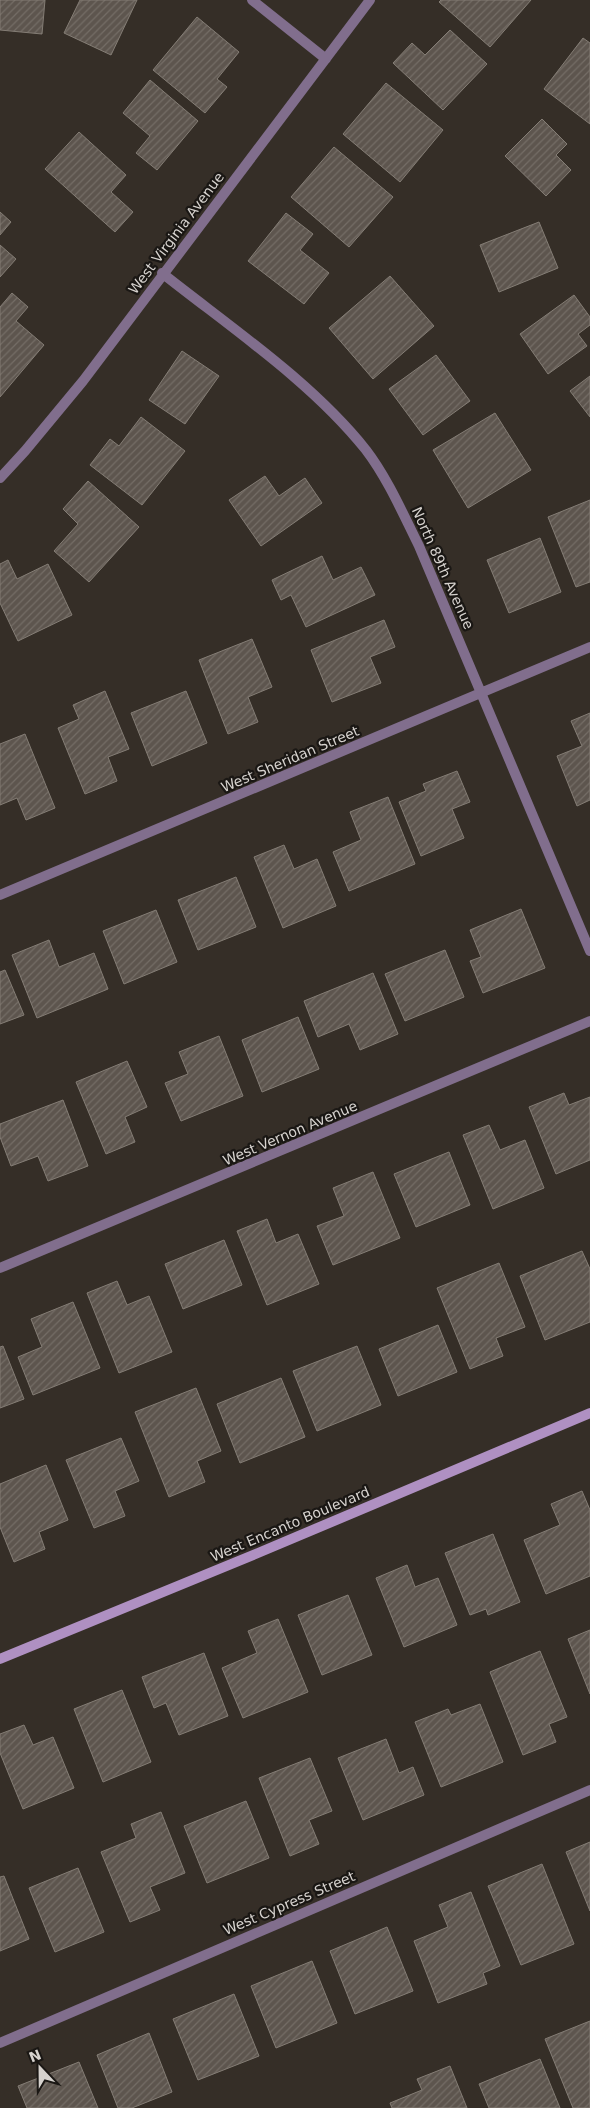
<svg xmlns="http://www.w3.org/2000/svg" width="590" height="2108" viewBox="0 0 590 2108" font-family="'DejaVu Sans',sans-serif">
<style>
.building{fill:url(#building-hatch);stroke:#847d75}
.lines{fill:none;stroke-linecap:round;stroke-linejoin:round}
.street{stroke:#816e8d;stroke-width:10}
.secondary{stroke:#af90c2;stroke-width:10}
.labels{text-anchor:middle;stroke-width:4.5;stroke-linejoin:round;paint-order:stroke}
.street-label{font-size:14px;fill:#d6d2ce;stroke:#1a1714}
</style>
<defs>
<pattern id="building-hatch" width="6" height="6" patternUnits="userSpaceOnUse" patternTransform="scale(1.25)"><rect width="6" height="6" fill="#5d554e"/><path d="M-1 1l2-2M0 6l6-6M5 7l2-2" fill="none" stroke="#746d66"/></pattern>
</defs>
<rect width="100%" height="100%" fill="#352e27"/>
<!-- building -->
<path class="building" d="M0 0H45L42 34 0 30Z
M80 0H137L111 55 64 33Z
M441 0H531L490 47 439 2Z
M197 17 239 52 217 79 227 87 205 113 153 70Z
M450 30 487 64 443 110 393 63 412 43 425 55Z
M583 38 590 43V124L544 89Z
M150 80 198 121 157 170 136 153 150 136 123 113Z
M386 83 443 130 400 182 343 134Z
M542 119 567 144 556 155 571 170 546 196 505 156Z
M79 132 126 175 111 192 133 212 115 232 45 169Z
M334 147 393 197 349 247 291 197Z
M0 212 11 222 0 235Z
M286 213 313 234 300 250 329 273 304 304 248 261Z
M539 222 558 268 499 292 480 245Z
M0 245 16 259 0 277Z
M390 276 434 326 373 379 329 328Z
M12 293 28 307 16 321 44 345 0 397V307Z
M574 295 590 317V325L578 334 587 346 548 374 520 334Z
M182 351 219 376 185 424 149 400Z
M436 355 470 401 423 435 389 389Z
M590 376V417L570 391Z
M495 413 531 470 468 508 433 450Z
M141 417 185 451 142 505 90 465 110 439 119 446Z
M265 476 279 496 305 478 322 503 261 546 229 500Z
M88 481 139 527 89 582 54 551 78 524 63 509Z
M590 500V582L576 587 548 517Z
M540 538 561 592 509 613 487 560Z
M322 556 333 580 361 567 375 595 306 627 291 595 281 600 272 580Z
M8 560 17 579 48 564 72 615 18 641 0 603V564Z
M384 620 395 647 370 657 381 683 332 702 311 650Z
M252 639 272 687 248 697 258 722 228 734 199 660Z
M105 691 129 749 108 757 117 781 85 794 58 728 79 719 73 705Z
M186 691 207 743 152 766 131 713Z
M590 713V800L577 806 557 756 582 746 571 721Z
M25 734 55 808 26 820 17 798 0 805V744Z
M457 771 470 802 452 809 464 838 421 856 399 802 426 791 423 784Z
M388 797 415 864 349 891 333 852 361 840 350 812Z
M284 845 294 869 317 859 336 906 283 928 254 857Z
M236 877 256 927 198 950 178 900Z
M521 909 545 968 483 993 470 961 481 957 470 930Z
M156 910 177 962 124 984 103 931Z
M49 940 59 967 94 953 108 989 37 1018 12 955Z
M445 950 464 997 405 1021 385 974Z
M5 970 24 1015 0 1024V972Z
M373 973 398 1034 360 1050 349 1024 318 1037 304 1001Z
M298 1017 319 1069 262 1092 242 1040Z
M219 1036 243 1096 181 1121 165 1083 188 1074 179 1052Z
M127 1061 147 1107 125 1117 135 1142 106 1154 76 1082Z
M564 1093 569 1105 590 1097V1160L556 1174 529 1107Z
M63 1100 88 1166 48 1181 38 1156 11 1166 0 1137V1124Z
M489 1125 500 1150 525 1140 544 1188 493 1209 463 1135Z
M449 1152 470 1205 416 1227 394 1174Z
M373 1172 400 1238 333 1265 317 1226 344 1216 333 1188Z
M267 1219 276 1243 298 1234 319 1284 267 1305 237 1231Z
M224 1240 242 1285 183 1309 165 1264Z
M582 1251 590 1269V1322L545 1340 520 1276Z
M499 1263 525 1327 496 1338 503 1356 470 1369 437 1288Z
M117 1281 127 1305 149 1296 172 1352 119 1373 87 1293Z
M73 1302 100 1368 33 1395 18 1357 42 1347 31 1319Z
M438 1325 457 1372 398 1396 379 1349Z
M3 1346 24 1399 0 1408V1347Z
M357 1346 381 1405 317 1431 293 1371Z
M281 1378 305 1437 240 1463 217 1404Z
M196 1388 221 1451 197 1461 205 1482 169 1497 135 1412Z
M121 1438 139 1481 115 1491 125 1516 94 1528 66 1460Z
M46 1465 68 1520 39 1532 45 1549 14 1562 0 1527V1484Z
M582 1491 590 1510V1576L546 1594 524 1540 560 1525 551 1504Z
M493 1534 520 1602 488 1615 486 1609 470 1615 445 1553Z
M407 1565 415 1587 438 1578 457 1625 404 1647 376 1578Z
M348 1595 372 1655 322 1675 298 1615Z
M278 1619 308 1692 243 1718 222 1668 257 1653 248 1631Z
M590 1630V1694L568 1639Z
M540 1651 567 1717 549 1724 556 1742 523 1755 490 1672Z
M204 1653 228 1716 179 1735 166 1703 154 1708 142 1677Z
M122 1690 151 1762 103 1782 74 1709Z
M480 1704 503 1762 441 1787 415 1722 448 1709 451 1715Z
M24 1725 33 1745 53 1737 74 1788 23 1809 0 1753V1734Z
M386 1739 399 1773 413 1767 424 1795 363 1820 338 1758Z
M310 1758 332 1811 309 1820 319 1844 290 1856 259 1778Z
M246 1801 269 1858 207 1883 184 1826Z
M161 1812 185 1873 150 1887 160 1910 130 1922 101 1852 136 1838 131 1824Z
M590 1842V1911L566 1852Z
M542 1864 574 1944 521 1965 488 1886Z
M78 1868 104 1932 55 1952 29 1888Z
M4 1876 29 1939 0 1951V1877Z
M471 1892 500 1966 483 1973 487 1984 438 2003 414 1941 448 1927 439 1905Z
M387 1927 413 1991 355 2014 330 1951Z
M312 1961 337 2023 276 2048 251 1986Z
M234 1994 259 2056 198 2080 173 2019Z
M590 2021V2108H573L545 2039Z
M149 2033 172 2092 132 2108H118L97 2055Z
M540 2059 560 2108H489L479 2084Z
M79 2062 98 2108H27L18 2086Z
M450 2066 467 2108H392L390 2103 422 2090 417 2079Z"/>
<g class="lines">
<!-- street -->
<path class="street" d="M252 0 326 59
M162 273C230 327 312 382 366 450 388 479 403 514 419 546L590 951
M0 478 25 451 83 381 370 0
M0 895 590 647
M0 1268 590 1021
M0 2043 590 1790"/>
<!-- secondary -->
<path class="secondary" d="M0 1659 258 1553 590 1413"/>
</g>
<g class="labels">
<!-- street labels -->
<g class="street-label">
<text transform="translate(176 233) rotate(-53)" y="5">West Virginia Avenue</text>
<text transform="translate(443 568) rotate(66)" y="5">North 89th Avenue</text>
<text transform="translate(290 759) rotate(-23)" y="5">West Sheridan Street</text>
<text transform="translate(290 1133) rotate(-23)" y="5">West Vernon Avenue</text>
<text transform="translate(290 1524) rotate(-23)" y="5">West Encanto Boulevard</text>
<text transform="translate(289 1903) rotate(-23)" y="5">West Cypress Street</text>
</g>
</g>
<!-- north arrow -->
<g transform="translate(40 2068) rotate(338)" stroke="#1a1714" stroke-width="4" paint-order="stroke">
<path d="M0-4L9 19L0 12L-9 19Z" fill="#d6d2ce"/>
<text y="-8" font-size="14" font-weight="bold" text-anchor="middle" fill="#d6d2ce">N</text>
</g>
</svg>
